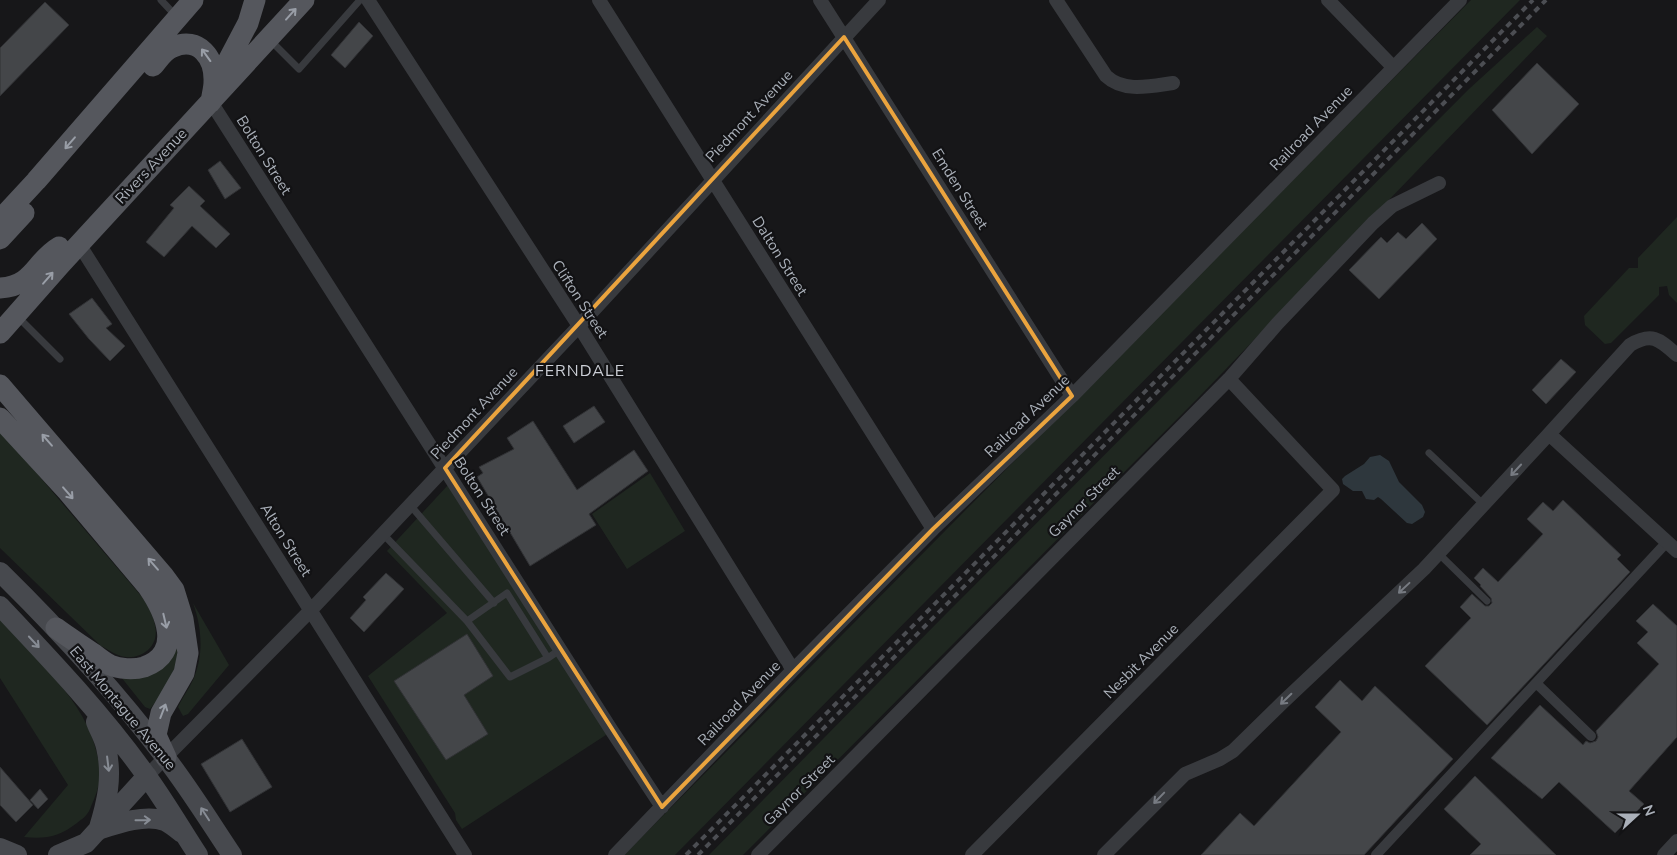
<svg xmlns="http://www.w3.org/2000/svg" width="1677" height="855" viewBox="0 0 1677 855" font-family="'Nunito Sans',sans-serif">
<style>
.green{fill:#1f2720}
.water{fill:#2e373d}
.building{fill:#444649;stroke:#313235}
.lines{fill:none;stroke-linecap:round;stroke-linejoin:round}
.service{stroke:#383a3e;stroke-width:7}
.pedestrian{stroke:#383a3e;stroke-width:10}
.minor{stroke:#383a3e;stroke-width:14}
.secondary{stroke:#47494e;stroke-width:20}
.primary{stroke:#55575d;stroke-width:21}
.rail{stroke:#4c4e53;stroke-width:4;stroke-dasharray:6 5;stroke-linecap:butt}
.oneway{stroke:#999ea7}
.oneway2{stroke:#777b82}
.oneway3{stroke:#878c94}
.marked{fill:none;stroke:#eba43e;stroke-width:4;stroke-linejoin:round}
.labels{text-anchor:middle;stroke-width:4.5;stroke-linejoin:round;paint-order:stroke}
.street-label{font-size:15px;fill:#aab0b9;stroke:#121214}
.neighbourhood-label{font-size:16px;letter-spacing:1px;fill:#cbced5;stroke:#121214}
</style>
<rect width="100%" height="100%" fill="#171719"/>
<!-- green -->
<path class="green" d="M1471 0H1520L675 855H624Z
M1537 27 1547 36 1198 398 743 855H709L934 626 1469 89Z
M1677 217V303L1669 295 1667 286 1659 287V295L1611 343 1605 344 1585 325 1584 316 1629 268H1638V258Z
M0 430 142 597C152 612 164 635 148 650 142 655 134 658 126 657 117 656 109 650 101 646L0 548Z
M650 473 685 531 627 569 592 514Z
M448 485 612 731 462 829 456 820 455 813 368 676 447 613 387 551Z
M193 603 229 665 188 714 183 716 178 707C182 698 189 689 193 680 204 655 202 628 193 603Z
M174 612 178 660 165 690 150 709 145 707 121 677 137 678Z
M0 619C35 658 86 701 97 754 98 760 101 767 100 773 100 786 95 797 90 809 87 816 82 819 77 823 59 837 46 839 24 837L68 785 0 678Z"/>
<!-- water -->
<path class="water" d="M1380 455 1389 461 1399 482 1422 505 1425 512 1423 517 1412 524 1407 523 1381 499 1378 497 1374 500 1366 499 1362 491H1353L1343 484 1342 479 1345 476 1364 464 1370 457Z"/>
<!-- building -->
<path class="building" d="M45 2 69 25 0 96V48Z
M359 22 373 36 345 68 331 55Z
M1537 63 1579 104 1532 154 1492 110Z
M220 161 241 188 225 199 208 170Z
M189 186 205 201 200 206 230 234 216 248 192 226 164 257 146 242 174 208 170 205Z
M1422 223 1437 239 1379 299 1349 270 1381 237 1387 243 1398 232 1406 239Z
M92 298 112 324 106 328 125 346 110 361 89 339 69 314Z
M1561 359 1576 372 1546 404 1532 390Z
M594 406 605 422 574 443 563 426Z
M533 421 577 490 634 450 648 471 589 514 596 525 530 566 477 477 483 473 479 467 514 449 507 438Z
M1563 500 1621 555 1617 559 1630 572 1487 725 1425 666 1471 618 1460 607 1472 594 1485 606H1489L1492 603 1491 598 1480 586 1481 585 1474 578 1483 568 1498 582 1543 534 1527 519 1543 502 1553 511Z
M386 573 404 589 364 632 350 618 366 600 363 597Z
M1653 604 1677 626V737L1629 791 1644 804 1615 833 1559 782 1542 799 1491 758 1540 705 1583 745 1586 741 1590 743 1596 741 1598 737 1596 731 1659 664 1637 643 1648 632 1636 621Z
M467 634 493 676 464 695 488 734 446 760 394 681Z
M1340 680 1362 701 1375 686 1453 759 1364 855H1201L1240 813 1254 826 1341 732 1315 707Z
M242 739 272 787 230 812 201 764Z
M0 767 33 805 16 822 0 805Z
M1475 776 1556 855H1470L1481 844 1444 809Z
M40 789 48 799 38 809 30 800Z"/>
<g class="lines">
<!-- service -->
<path class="service" d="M161 0 176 16
M271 41 299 69 360 0
M18 317 60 359
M1429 453 1483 504
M410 505 494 603
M383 534 467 621 507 593 548 658 561 649
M1438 553 1487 601
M467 621 510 677 548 658"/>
<!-- pedestrian -->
<path class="pedestrian" d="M1536 683 1591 736
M1376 855 1667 542"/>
<!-- minor -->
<path class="minor" d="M368 0 579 326 793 670
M599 0 933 529
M820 0 1072 396
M1056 0 1106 76C1124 93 1151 86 1173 83
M1328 0 1393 67
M211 102 612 731 662 807
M79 244 465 855
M1677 355C1659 339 1652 332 1630 345L1549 434 1677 551
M147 776 311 610 579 326 879 0
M615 855 793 670 933 529 1072 396 1460 0
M758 855 1229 379 1277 324 1373 223 1392 206 1439 183
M972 855 1333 490 1229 379
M1104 855 1185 774 1220 759 1233 751 1283 702 1424 569 1549 434
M1664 855 1677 841"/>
<!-- secondary -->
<path class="secondary" d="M0 572C59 630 115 691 165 757 189 788 210 822 232 855
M0 606C52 661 104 716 148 778 166 803 181 829 198 855
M96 722C99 730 104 738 106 747 113 777 107 802 98 831
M101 829C119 823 146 814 165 821 171 824 177 829 182 833
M0 848 17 855
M58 855 86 843 147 776"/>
<!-- primary -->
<path class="primary" d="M153 66C159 59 164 50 173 47 199 36 215 58 214 82 214 88 212 95 211 102
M217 87 228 61 248 23 255 0
M0 220 36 181 193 0
M0 239 24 213
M0 288C34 286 35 261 59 247
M0 333 60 265 304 0
M0 385 163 575 174 590 183 619 188 653 184 673 161 713 156 735 166 757
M0 418 68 492 148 587C165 612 184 653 144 667 134 670 119 669 110 665 104 662 99 658 94 654 81 645 68 637 56 628"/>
<!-- rail -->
<path class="rail" d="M686 855 1533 0
M698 855 1546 0"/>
</g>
<!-- one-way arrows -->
<defs><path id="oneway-shaft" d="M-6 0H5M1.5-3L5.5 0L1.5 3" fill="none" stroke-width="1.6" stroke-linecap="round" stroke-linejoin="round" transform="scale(1.25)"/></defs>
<g class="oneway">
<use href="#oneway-shaft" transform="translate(291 14) rotate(-48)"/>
<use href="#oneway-shaft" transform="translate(206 55) rotate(-126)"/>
<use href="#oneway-shaft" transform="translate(70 143) rotate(131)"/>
<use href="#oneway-shaft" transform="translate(48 278) rotate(-49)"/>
<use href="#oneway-shaft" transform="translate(47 440) rotate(-131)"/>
<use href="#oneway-shaft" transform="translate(68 493) rotate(49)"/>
<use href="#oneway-shaft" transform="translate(153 564) rotate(-131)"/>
<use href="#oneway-shaft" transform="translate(165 621) rotate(77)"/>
<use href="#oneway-shaft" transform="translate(163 711) rotate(-69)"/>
</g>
<g class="oneway2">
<use href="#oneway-shaft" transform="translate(1516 470) rotate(133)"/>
<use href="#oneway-shaft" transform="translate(1404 588) rotate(137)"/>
<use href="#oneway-shaft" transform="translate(1286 699) rotate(136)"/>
<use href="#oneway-shaft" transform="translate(1159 798) rotate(134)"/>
</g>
<g class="oneway3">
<use href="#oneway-shaft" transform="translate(34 642) rotate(47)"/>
<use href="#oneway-shaft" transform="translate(108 764) rotate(83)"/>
<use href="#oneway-shaft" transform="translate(205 814) rotate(-123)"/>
<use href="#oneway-shaft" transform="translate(143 820) rotate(-1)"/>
</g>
<!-- marked area -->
<path class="marked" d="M844 37 1072 396 933 529 662 807 445 468Z"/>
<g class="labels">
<!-- street labels -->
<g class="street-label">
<text transform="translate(749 116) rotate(-47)" y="5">Piedmont Avenue</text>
<text transform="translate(1311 128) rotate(-46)" y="5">Railroad Avenue</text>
<text transform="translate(264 155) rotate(58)" y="5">Bolton Street</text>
<text transform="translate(151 166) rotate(-47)" y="5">Rivers Avenue</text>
<text transform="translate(960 189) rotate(58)" y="5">Emden Street</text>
<text transform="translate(780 256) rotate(58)" y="5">Dalton Street</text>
<text transform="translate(580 299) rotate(57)" y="5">Clifton Street</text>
<text transform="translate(474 413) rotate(-47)" y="5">Piedmont Avenue</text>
<text transform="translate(1027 416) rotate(-44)" y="5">Railroad Avenue</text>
<text transform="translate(482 496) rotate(57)" y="5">Bolton Street</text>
<text transform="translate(1084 502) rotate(-45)" y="5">Gaynor Street</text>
<text transform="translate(286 540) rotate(58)" y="5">Alton Street</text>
<text transform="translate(1141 661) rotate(-45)" y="5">Nesbit Avenue</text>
<text transform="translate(739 703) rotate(-46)" y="5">Railroad Avenue</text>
<text transform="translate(123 708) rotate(50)" y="5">East Montague Avenue</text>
<text transform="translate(799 790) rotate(-45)" y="5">Gaynor Street</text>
</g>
<!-- neighbourhood labels -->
<g class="neighbourhood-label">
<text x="580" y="376">FERNDALE</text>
</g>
</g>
<!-- north arrow -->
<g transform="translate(1637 815) rotate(69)" stroke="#121214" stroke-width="4" paint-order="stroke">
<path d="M0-4L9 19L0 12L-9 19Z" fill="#aab0b9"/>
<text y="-8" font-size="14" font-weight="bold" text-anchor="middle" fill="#aab0b9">N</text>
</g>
</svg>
